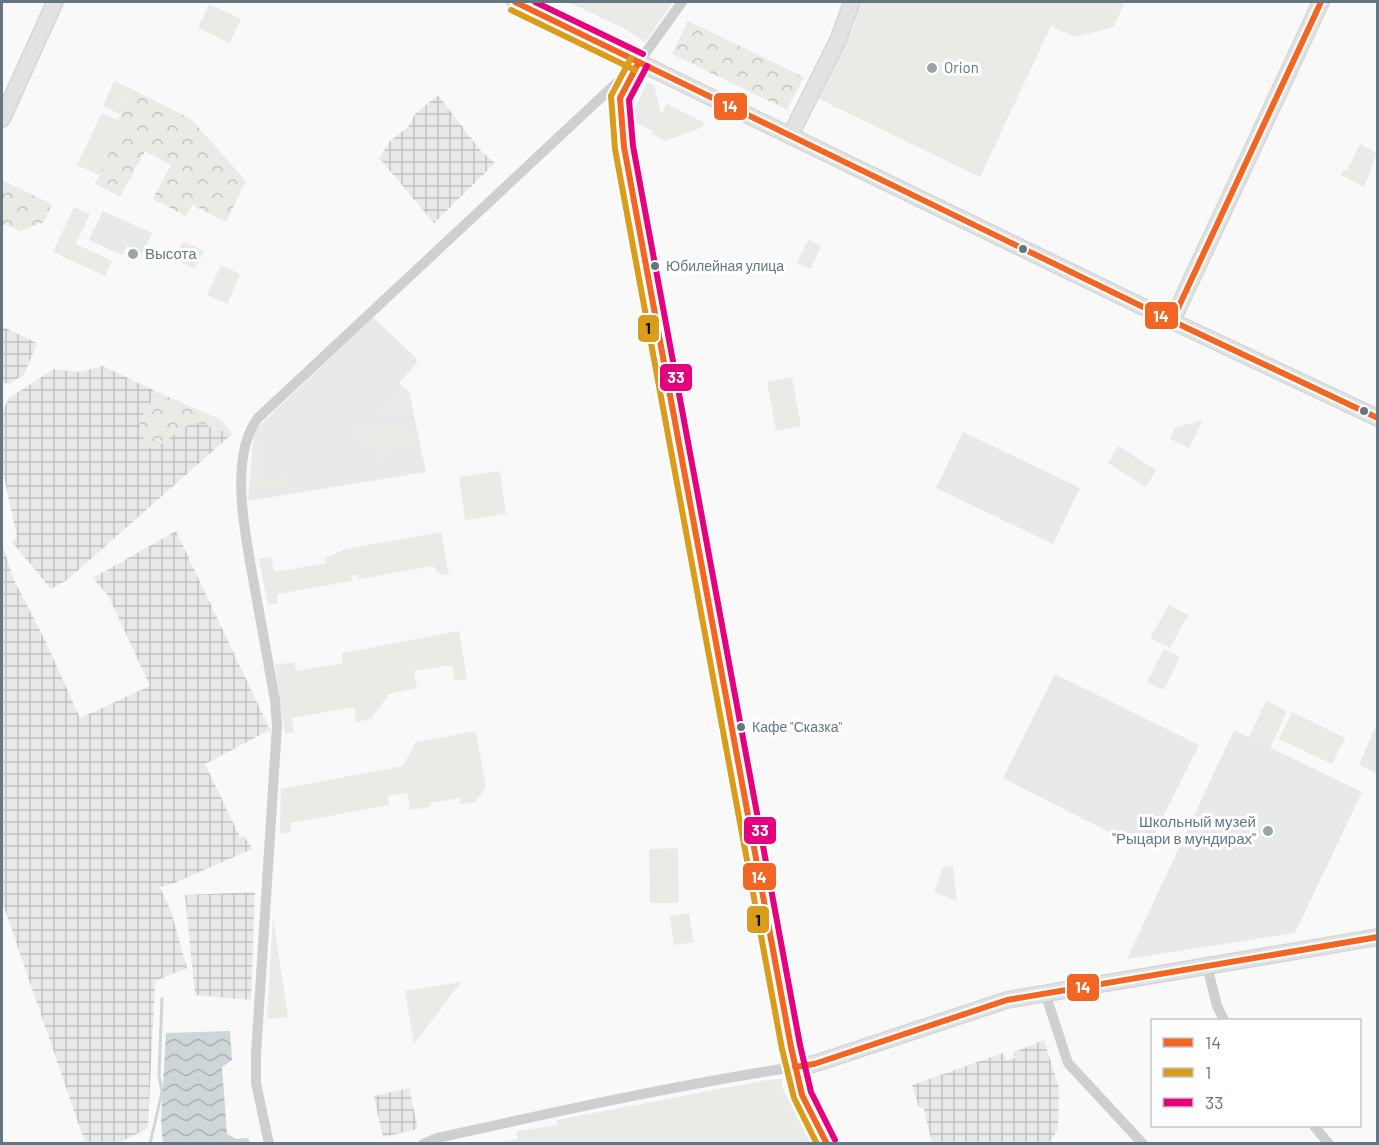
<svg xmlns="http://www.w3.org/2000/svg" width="1379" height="1145" viewBox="0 0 1379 1145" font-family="Barlow,sans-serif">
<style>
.built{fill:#e8e9e9}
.industrial{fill:url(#industrial-grid)}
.green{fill:#e8ebe6}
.forest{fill:url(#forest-crowns)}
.water{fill:url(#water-waves)}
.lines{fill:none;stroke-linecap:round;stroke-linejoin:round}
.stream{stroke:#ced6d9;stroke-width:3}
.secondary-casing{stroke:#d5d6d7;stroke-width:18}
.street{stroke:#cecfd0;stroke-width:10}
.secondary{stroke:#e1e2e2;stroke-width:15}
.bus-1-casing{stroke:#fff;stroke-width:10}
.bus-2-casing{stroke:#fff;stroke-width:10}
.bus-3-casing{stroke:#fff;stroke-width:10}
.bus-1{stroke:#f26522;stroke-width:6}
.bus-2{stroke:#da9c1a;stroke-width:6}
.bus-3{stroke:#e5007d;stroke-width:6}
.poi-dot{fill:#99a4ac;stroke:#fff;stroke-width:2}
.bus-dot{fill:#657683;stroke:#fff;stroke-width:2}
.labels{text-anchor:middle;stroke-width:6;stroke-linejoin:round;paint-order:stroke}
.bus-label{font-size:14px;fill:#657683;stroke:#fff;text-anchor:start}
.poi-label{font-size:15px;fill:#657683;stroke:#fff;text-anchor:start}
.line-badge{stroke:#fff;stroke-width:2}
.badge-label{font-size:16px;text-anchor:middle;font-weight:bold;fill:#fff}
.pale-badge-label{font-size:16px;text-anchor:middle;font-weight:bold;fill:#111}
</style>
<defs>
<pattern id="industrial-grid" width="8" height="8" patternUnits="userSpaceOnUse" patternTransform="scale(1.5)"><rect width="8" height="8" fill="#e8e9e9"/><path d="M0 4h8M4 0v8" fill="none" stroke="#c0c1c2"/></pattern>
<pattern id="forest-crowns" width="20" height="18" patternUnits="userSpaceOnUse" patternTransform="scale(1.5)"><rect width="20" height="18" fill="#e8ebe6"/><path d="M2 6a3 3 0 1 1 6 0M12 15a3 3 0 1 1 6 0" fill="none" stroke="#c0c3c0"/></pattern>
<pattern id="water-waves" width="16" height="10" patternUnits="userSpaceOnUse" patternTransform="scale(1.5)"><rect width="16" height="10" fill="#ced6d9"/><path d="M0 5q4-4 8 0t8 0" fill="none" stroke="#abb2b5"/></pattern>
</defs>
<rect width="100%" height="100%" fill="#f9f9f9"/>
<!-- built -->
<path class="built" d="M103 211 152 233 143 253 127 246 122 255 89 240Z
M373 317 416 358 417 363 399 383 409 392 426 472 248 501 254 431Z
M963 432 1080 488 1053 544 936 488Z
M1055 674 1199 745 1146 851 1003 778Z
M1377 723V774L1359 765Z
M1234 730 1362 792 1295 933 1127 959Z"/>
<!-- industrial -->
<path class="industrial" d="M438 95 481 151 495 163 434 223 379 158 390 141 409 126 415 114Z
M3 327 37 343 24 375 8 384 2 381Z
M103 366 157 392 139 422 154 449 193 421 232 434 67 580 51 589 12 542 17 537 2 468V412L9 398 54 369 79 372Z
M176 531 270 730 205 764 240 837 244 836 252 849 172 884 160 887 171 911 187 968 155 981 148 1128 119 1143H85L2 901V544L14 580 44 638 80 718 150 686 109 597 93 578Z
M255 892 251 1000 195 995 185 895Z
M1044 1040 1059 1088 1058 1129 1049 1143H932L924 1109 919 1107 912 1085 1003 1053 1006 1060 1015 1058 1014 1052Z
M409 1088 418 1129 383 1137 374 1096Z"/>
<!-- green -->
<path class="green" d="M568 2H673L645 42 623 28Z
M862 2H1122L1124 4 1114 26 1109 28 1075 37 1051 26 980 177 819 99 853 28Z
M209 4 241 19 230 43 198 28Z
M114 81 132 89 120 114 103 106Z
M647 82 654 85 661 114 667 104 705 123 703 127 665 141 652 134 653 131 636 123 635 108Z
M102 113 124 123 99 175 77 165Z
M1360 144 1377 153 1364 187 1341 175 1343 170 1347 171Z
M74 207 90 214 76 244 112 261 105 276 53 252Z
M808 240 821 246 811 269 797 263Z
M183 241 204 251 195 269 174 259Z
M221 265 240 274 227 304 207 295Z
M792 377 801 426 776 431 767 382Z
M403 386 409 392 413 412 370 420Z
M1203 420 1189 448 1170 439 1175 428Z
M362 421 365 424 379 421 381 429 404 424 407 436 416 434 418 445 386 452 387 460 376 462 372 442 365 449 349 434Z
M254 441 262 442 265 453 270 460 260 470 271 482 282 472 296 486 249 494Z
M1118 446 1156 470 1146 487 1108 463Z
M500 471 506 514 465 520 459 477Z
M441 532 449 574 441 575 433 566 359 579 358 575 351 576 352 581 277 594 278 603 268 605 259 559 271 557 274 572 326 563 325 558 346 549Z
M1169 605 1188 615 1170 648 1150 638Z
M459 631 467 679 455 681 452 665 414 671 417 688 389 694 371 719 356 722 354 707 292 718 294 732 285 734 275 665 294 662 296 671 343 663 342 653Z
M1164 649 1180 657 1164 690 1147 682Z
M1266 701 1287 711 1270 748 1249 737Z
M1292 712 1345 738 1332 764 1279 739Z
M476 731 486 788 475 802 461 804 460 798 430 803 431 807 410 810 407 793 388 796 389 805 291 823V832L280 834 281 789 403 766 416 742Z
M678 848 679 903H650L649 849Z
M953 866 957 901 934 892 943 867Z
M689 913 694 942 674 945 670 916Z
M273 917 288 1017 267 1019Z
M461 982 414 1044 405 991Z
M782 1079V1087L810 1143H495L518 1139 517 1131 558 1125 557 1120 767 1080Z"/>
<!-- forest -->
<path class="forest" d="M688 21 804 77 787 110 672 54Z
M132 89 191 119 246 181 226 222 192 205 186 216 153 199 171 165 145 151 120 197 95 184 123 123 118 120Z
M2 180 52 204 44 222 21 231 4 224 2 230Z
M157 392 222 420 232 434 193 421 154 449 146 446 139 422Z"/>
<!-- water -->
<path class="water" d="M230 1031 232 1060 222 1067 227 1134 236 1139 248 1138 250 1143H163L161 1121 166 1033Z"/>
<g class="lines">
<!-- stream -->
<path class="stream" d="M150 1144 162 1092 159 1075 162 999"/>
<defs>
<path id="secondary" d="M515 2 1172 321 1378 418
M639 62 620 98 624 147 791 1047 802 1095 827 1144
M2 119 55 2
M790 136 838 40 852 2
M1172 321 1321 2
M795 1067 814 1064 1007 1000 1378 937"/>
</defs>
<!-- secondary casing -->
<use href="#secondary" class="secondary-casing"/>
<!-- street -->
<path class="street" d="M1207 966 1217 1006 1224 1020
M1045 993 1068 1063 1143 1144
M1314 1126 1329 1144
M269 1144 256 1083V1054L277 726 275 700C269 665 262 630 256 595 248 548 226 459 258 418L639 62 682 2
M423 1144 437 1138C556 1112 675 1085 795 1067"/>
<!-- secondary -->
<use href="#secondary" class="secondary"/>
<defs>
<path id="bus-1" d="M515 2 1172 321 1378 418
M639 62 620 98 624 147 791 1047 802 1095 827 1144
M1172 321 1321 2
M795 1067 814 1064 1007 1000 1378 937"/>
<path id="bus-2" d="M511 10 635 70
M631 58 611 96 615 149 782 1049 794 1098 817 1144"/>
<path id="bus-3" d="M535 2 643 54
M647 66 629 100 633 146 800 1045 811 1092 835 1140"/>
</defs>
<!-- bus-1 casing -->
<use href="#bus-1" class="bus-1-casing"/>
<!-- bus-2 casing -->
<use href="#bus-2" class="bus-2-casing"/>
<!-- bus-3 casing -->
<use href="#bus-3" class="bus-3-casing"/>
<!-- bus-1 -->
<use href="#bus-1" class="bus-1"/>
<!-- bus-2 -->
<use href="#bus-2" class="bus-2"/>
<!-- bus-3 -->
<use href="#bus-3" class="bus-3"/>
</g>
<!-- markers -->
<g class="poi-dot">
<circle cx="932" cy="68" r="6"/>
<circle cx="133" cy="254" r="6"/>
<circle cx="1268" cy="831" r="6"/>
</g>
<g class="bus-dot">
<circle cx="1023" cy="249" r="5"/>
<circle cx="655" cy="266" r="5"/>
<circle cx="1364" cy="411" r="5"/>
<circle cx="741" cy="727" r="5"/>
</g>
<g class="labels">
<!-- bus labels -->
<g class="bus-label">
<text x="666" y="271">Юбилейная улица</text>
<text x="752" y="732">Кафе "Сказка"</text>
</g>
<!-- poi labels -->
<g class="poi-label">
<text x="944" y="73">Orion</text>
<text x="145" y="259">Высота</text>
<text x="1256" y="827" text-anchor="end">Школьный музей<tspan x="1256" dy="17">"Рыцари в мундирах"</tspan></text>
</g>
</g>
<g class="line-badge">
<rect x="713" y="92" width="35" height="29" rx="6" fill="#f26522"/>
<rect x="1144" y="301" width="35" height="29" rx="6" fill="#f26522"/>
<rect x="637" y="314" width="23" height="29" rx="6" fill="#da9c1a"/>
<rect x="659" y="363" width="34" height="29" rx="6" fill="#e5007d"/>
<rect x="743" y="816" width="34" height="29" rx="6" fill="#e5007d"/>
<rect x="742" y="862" width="35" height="29" rx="6" fill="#f26522"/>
<rect x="746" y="905" width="24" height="29" rx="6" fill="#da9c1a"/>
<rect x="1066" y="973" width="34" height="29" rx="6" fill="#f26522"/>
</g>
<g class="badge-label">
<text x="730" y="112">14</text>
<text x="1161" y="322">14</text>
<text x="676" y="383">33</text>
<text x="760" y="836">33</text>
<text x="759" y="883">14</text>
<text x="1083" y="993">14</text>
</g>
<g class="pale-badge-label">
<text x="648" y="334">1</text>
<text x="758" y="926">1</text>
</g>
<!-- border -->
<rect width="1379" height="1145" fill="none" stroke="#657683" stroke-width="6"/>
<!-- legend -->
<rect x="1151" y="1019" width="210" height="108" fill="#ffffff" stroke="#c1c8cd" stroke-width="1.5"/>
<rect x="1163" y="1038" width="30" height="9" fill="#f26522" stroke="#c1c8cd" stroke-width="1.5"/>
<text x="1205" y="1049" font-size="18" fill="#657683">14</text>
<rect x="1163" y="1068" width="30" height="9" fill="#da9c1a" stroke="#c1c8cd" stroke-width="1.5"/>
<text x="1205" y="1079" font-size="18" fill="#657683">1</text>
<rect x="1163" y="1098" width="30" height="9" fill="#e5007d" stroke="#c1c8cd" stroke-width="1.5"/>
<text x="1205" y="1109" font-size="18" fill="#657683">33</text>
</svg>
